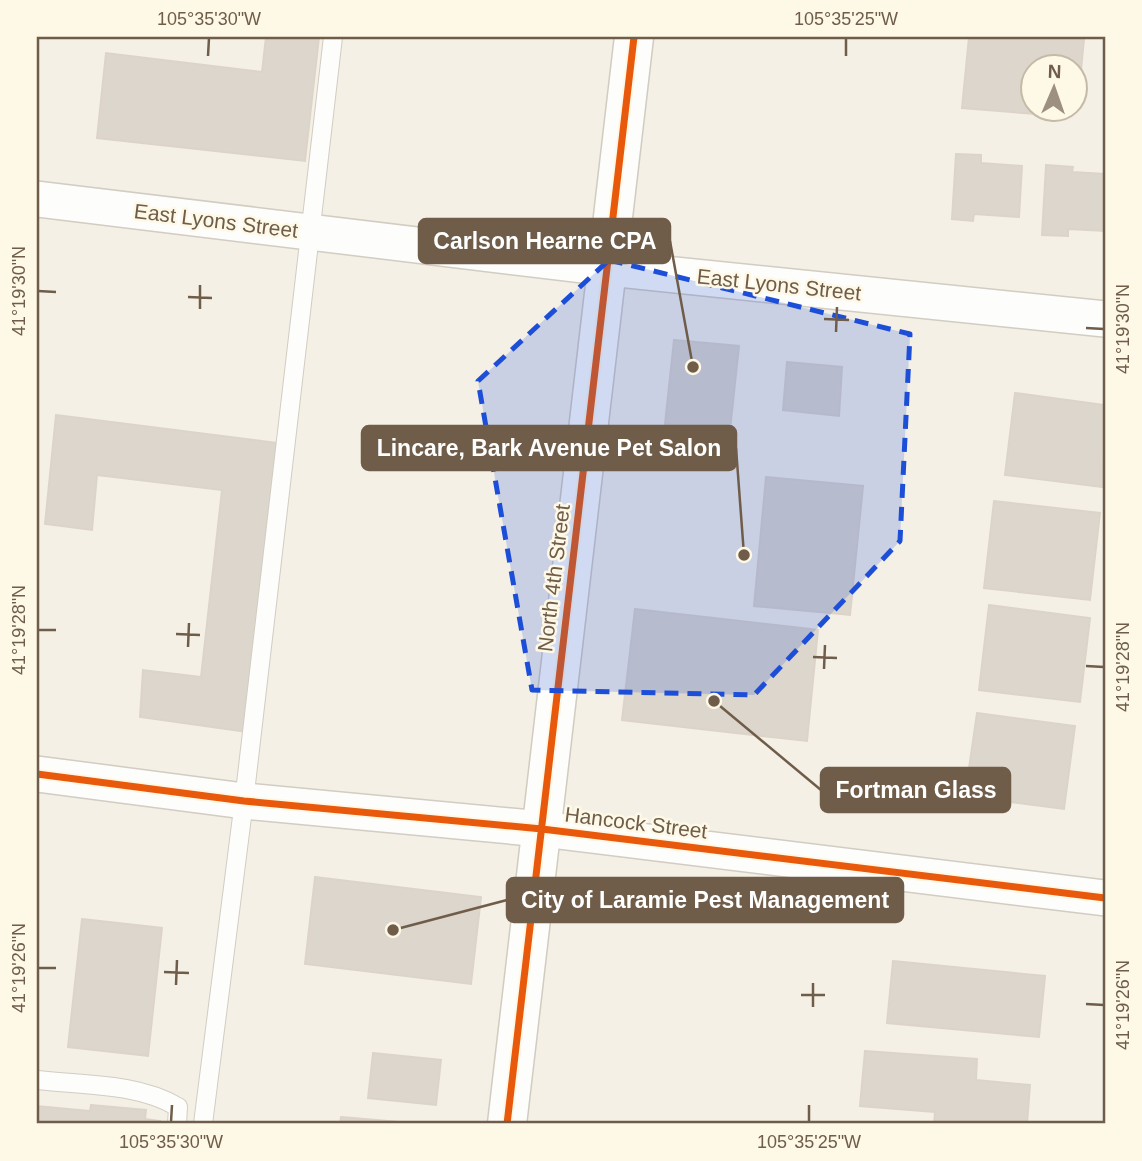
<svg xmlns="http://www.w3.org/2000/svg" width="1142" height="1161" viewBox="0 0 1142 1161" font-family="Helvetica,sans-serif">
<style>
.building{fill:#ddd6cc;stroke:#dcd4c9;stroke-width:2}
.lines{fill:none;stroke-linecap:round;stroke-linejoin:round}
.lane-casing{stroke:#d2ccc2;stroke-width:20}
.street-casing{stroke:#d2ccc2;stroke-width:38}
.secondary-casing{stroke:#d2cbc0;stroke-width:41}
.lane{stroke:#fdfdfb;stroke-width:18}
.street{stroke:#fdfdfb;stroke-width:35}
.secondary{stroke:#fdfdfb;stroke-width:38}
.cycleway-casing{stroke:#fef8e6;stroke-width:11}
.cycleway{stroke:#e8590c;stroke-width:7}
.marked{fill:#1d4ed8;fill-opacity:0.2;stroke:#1d4ed8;stroke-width:5;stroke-dasharray:14 9;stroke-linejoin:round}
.ticks{fill:none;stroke:#6f5d49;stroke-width:2.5}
.labels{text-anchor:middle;stroke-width:5;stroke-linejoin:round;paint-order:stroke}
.street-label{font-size:21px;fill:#6f5d49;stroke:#fef8e6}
.leader{fill:none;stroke:#6f5d49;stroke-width:2.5}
.callout-dot{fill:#6f5d49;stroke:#fef8e6;stroke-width:2.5}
.callout{fill:#6f5d49;stroke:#6f5d49;stroke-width:2.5}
.callout-label{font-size:23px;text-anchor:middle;font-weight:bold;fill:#fff}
.neatline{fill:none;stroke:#6f5d49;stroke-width:2.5}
.ticks-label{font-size:18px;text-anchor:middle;fill:#6f5d49}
</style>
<rect width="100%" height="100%" fill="#f4f0e6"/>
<!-- building -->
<path class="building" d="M266 37H319L305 161 97 138 106 53 262 72Z
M969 37 1084 39 1079 91H1076V66H1034V108H1049L1048 115 962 108Z
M956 154 981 155V163L1022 166 1019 217 974 214 973 221 952 219Z
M1046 165 1073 167 1072 172 1105 174V231L1068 229V236L1042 235Z
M674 340 739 346 730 430 665 424Z
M787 362 842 367 839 416 783 410Z
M1015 393 1105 405 1103 487 1005 475Z
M56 415 278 443 248 732 140 717 143 670 201 677 222 490 97 475 92 530 45 524Z
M766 477 863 486 850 615 754 606Z
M994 501 1100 513 1090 600 984 588Z
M989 605 1090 618 1080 702 979 690Z
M635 609 818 630 807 741 622 720Z
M977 713 1075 726 1064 809 965 796Z
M315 877 481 897 471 984 305 964Z
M82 919 162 928 148 1056 68 1047Z
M893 961 1045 976 1039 1037 887 1023Z
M865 1051 977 1059 976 1080 1030 1085 1027 1124H934L935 1112 860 1106Z
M373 1053 441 1060 436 1105 368 1098Z
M91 1105 146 1110 145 1119 160 1121 159 1124H37V1106L90 1111Z
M341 1117 424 1124H340Z"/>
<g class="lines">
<defs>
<path id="lane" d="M37 1080C82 1085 138 1083 178 1107L177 1124
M203 1124 244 801 333 37"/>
<path id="street" d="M37 199 607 268 1105 319
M37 774 244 801 542 829 1105 898"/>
<path id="secondary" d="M507 1124 634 37"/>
</defs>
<!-- lane casing -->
<use href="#lane" class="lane-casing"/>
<!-- street casing -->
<use href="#street" class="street-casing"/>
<!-- secondary casing -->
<use href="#secondary" class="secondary-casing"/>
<!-- lane -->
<use href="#lane" class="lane"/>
<!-- street -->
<use href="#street" class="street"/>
<!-- secondary -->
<use href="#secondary" class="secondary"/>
<defs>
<path id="cycleway" d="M37 774 244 801 542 829 1105 898
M507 1124 634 37"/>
</defs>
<!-- cycleway casing -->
<use href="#cycleway" class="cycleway-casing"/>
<!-- cycleway -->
<use href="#cycleway" class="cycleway"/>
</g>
<!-- marked area -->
<path class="marked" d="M609 260 910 334 900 541 754 695 532 690 478 381Z"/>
<!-- ticks -->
<path class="ticks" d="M208 56 209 38M846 56V38M38 291 56 292M188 297 212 298M200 309V285M824 319 849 320M1086 328 1104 329M836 332 837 307M38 630H56M176 634 200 635M188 647 189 623M813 657 837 658M1086 666 1104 667M824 669 825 645M38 968H56M164 972 189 973M176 985 177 960M801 995H825M1086 1004 1104 1005M813 1007V983M171 1122 172 1105M809 1122V1105"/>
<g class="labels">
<!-- street labels -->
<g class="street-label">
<text transform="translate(216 221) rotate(7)" y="7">East Lyons Street</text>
<text transform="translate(779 285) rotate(6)" y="7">East Lyons Street</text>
<text transform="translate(554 578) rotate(-83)" y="7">North 4th Street</text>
<text transform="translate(636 823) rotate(7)" y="7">Hancock Street</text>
</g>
</g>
<!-- callouts -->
<path class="leader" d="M693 367L670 241M744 555L736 448M714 701L821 790M393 930L507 900"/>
<g class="callout-dot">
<circle cx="693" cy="367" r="7"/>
<circle cx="744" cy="555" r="7"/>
<circle cx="714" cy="701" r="7"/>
<circle cx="393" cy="930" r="7"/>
</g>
<g class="callout">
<rect x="419" y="219" width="251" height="44" rx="7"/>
<rect x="362" y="426" width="374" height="44" rx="7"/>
<rect x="821" y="768" width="189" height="44" rx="7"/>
<rect x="507" y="878" width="396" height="44" rx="7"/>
</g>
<g class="callout-label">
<text x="545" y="249">Carlson Hearne CPA</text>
<text x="549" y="456">Lincare, Bark Avenue Pet Salon</text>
<text x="916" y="798">Fortman Glass</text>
<text x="705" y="908">City of Laramie Pest Management</text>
</g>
<!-- border -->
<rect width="1142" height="1161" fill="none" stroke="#fef8e6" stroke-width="77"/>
<!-- north arrow -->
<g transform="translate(1054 88) rotate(2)"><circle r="33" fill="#fef8e6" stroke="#c5baa7" stroke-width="2"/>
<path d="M0-5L12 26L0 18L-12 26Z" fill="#9e9080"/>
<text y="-10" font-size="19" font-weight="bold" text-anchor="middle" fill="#6f5d49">N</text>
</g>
<rect x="38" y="38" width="1066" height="1084" class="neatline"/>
<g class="ticks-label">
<text x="209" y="25">105°35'30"W</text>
<text x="846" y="25">105°35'25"W</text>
<text transform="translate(19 291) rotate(-90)" y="6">41°19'30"N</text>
<text transform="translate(1123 329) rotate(-90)" y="6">41°19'30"N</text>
<text transform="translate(19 630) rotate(-90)" y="6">41°19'28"N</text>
<text transform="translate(1123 667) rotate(-90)" y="6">41°19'28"N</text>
<text transform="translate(19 968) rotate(-90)" y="6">41°19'26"N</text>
<text transform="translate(1123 1005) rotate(-90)" y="6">41°19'26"N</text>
<text x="171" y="1148">105°35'30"W</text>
<text x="809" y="1148">105°35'25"W</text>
</g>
</svg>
